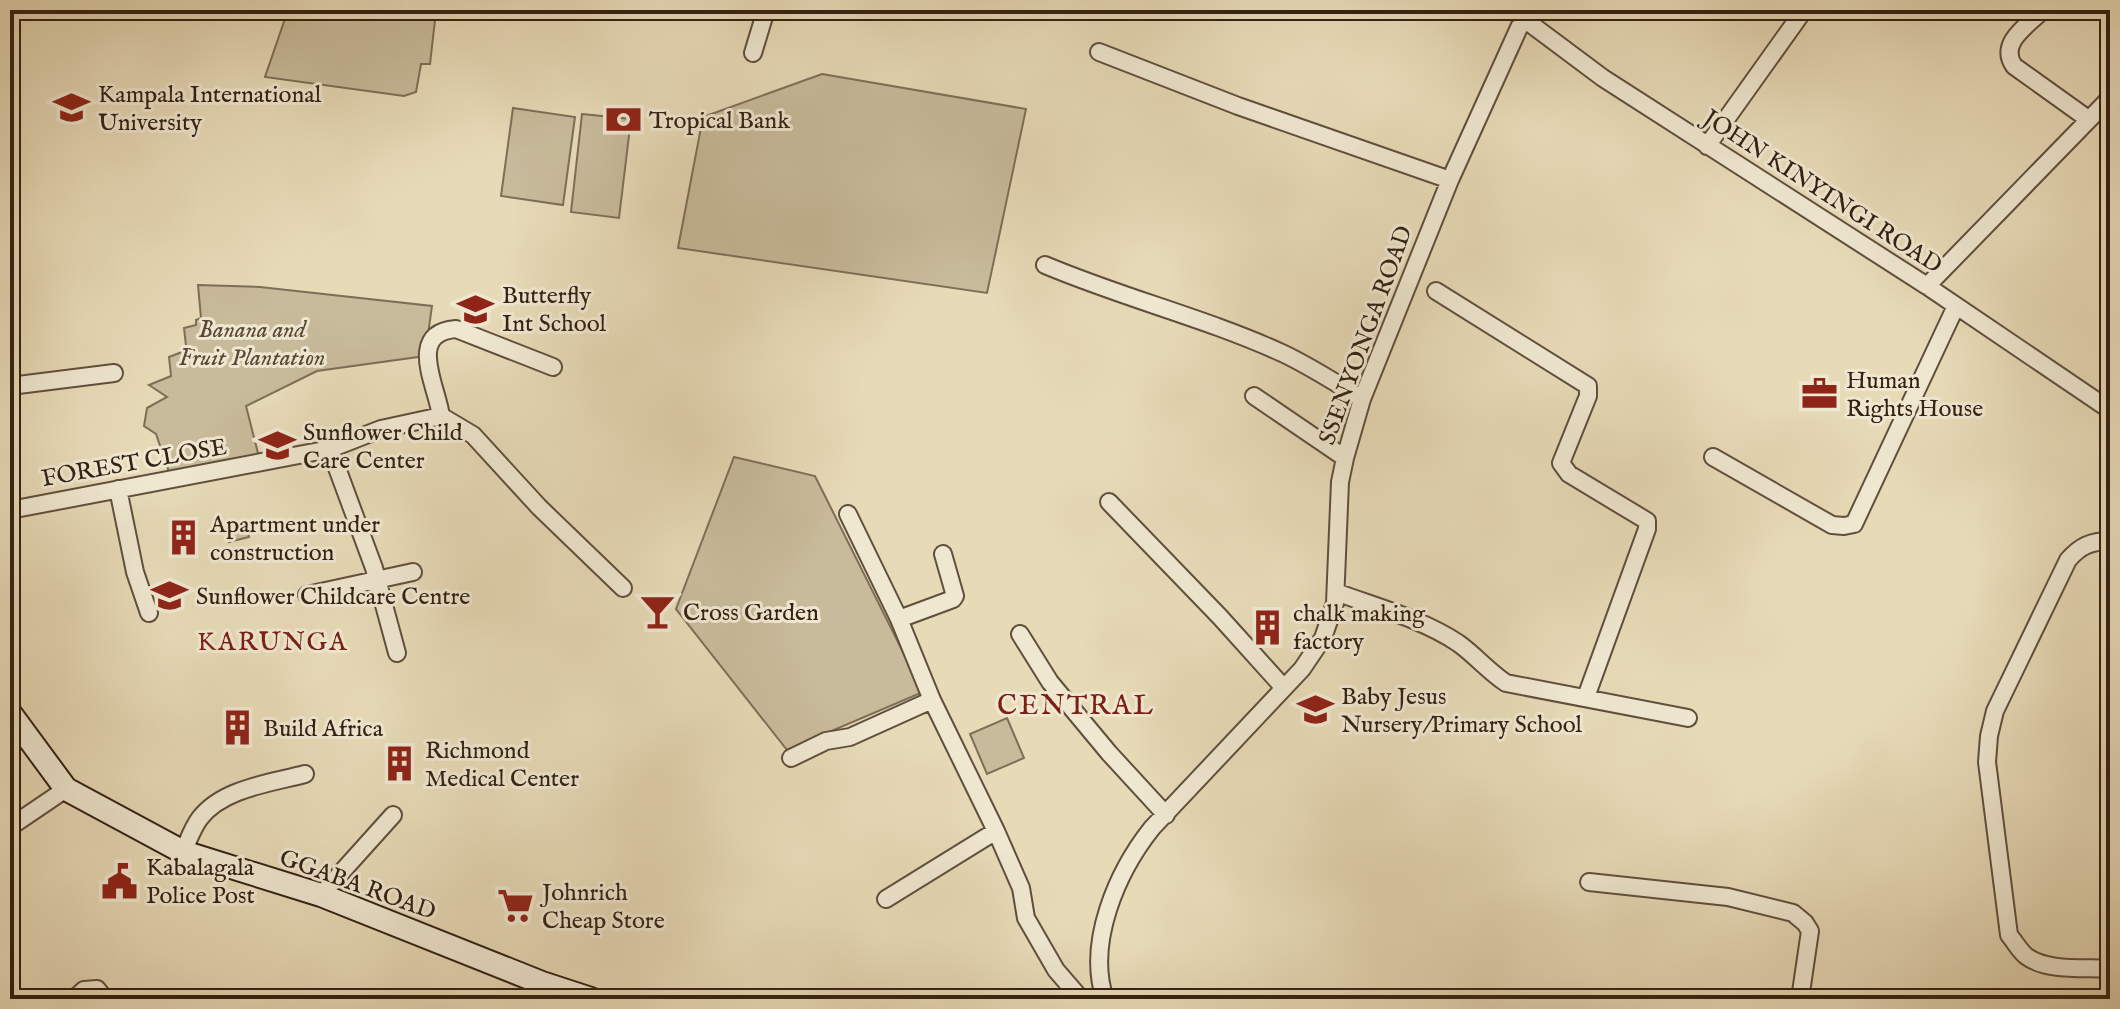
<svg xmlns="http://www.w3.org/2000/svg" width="2120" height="1009" viewBox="0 0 2120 1009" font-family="'IM FELL English',serif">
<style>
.green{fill:#c8bb9b;stroke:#7e6e58;stroke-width:2}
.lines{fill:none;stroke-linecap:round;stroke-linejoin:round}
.street-casing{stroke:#604f3d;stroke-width:20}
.secondary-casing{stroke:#332114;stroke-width:26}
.street{stroke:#efe7d0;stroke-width:16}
.secondary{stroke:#efe7d0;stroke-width:22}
.labels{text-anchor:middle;stroke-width:6;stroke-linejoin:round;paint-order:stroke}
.poi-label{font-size:24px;fill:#332114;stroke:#efe7d0;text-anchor:start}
.street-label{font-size:24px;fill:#332114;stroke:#efe7d0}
.park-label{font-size:24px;font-style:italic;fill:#584836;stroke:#efe7d0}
.neighbourhood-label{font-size:26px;letter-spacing:2px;fill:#7a1f14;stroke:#efe7d0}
.quarter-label{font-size:28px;letter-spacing:2px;fill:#7a1f14;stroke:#efe7d0}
</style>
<rect width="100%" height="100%" fill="#e7dab7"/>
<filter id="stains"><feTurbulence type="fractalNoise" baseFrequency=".0025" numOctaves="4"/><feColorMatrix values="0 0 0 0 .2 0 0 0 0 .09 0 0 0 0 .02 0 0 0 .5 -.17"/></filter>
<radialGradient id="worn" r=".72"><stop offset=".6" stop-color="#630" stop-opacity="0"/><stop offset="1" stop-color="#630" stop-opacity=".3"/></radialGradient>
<!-- green -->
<path class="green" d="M288 10H362L435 20 430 64H421L416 92 404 96 265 77Z
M822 74 1026 109 987 293 678 248 703 117Z
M513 108 575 117 563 205 501 196Z
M582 114 631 119 619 218 571 212Z
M198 285 260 287 432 306 425 356 317 371 246 406 259 457 169 472 156 434 144 426 147 408 167 397 149 385 171 376 169 357 182 352V348L186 346 184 328 196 325V320L201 318Z
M734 457 815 476 923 692 787 750 676 609Z
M246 524 249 537 229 542 226 528Z
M1007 718 1024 758 987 774 970 734Z"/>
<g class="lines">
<defs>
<path id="street" d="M1512 10 1603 78 1927 286 2110 410
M2043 10C2028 25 1998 43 2014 66L2088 119
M1099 52 1238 106 1450 180
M753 53 766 10
M1707 146 1804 10
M1045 265C1123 298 1205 318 1282 353 1310 366 1336 383 1362 399
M1927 286 2110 98
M1436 291 1588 386V396L1561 463 1569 474 1647 521V529L1586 697
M10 386 114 373
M1254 396 1345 458
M441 416C437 386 406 333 456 329L553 367
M330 449 374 568 397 653
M1713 457 1832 525 1844 526 1854 524 1956 306
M118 489 135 572 149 613
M1109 502 1220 617 1284 688
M10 510 330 449 381 429 441 416 473 435 539 507 623 588
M848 514 899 619 932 700 996 831 1021 888 1026 918 1056 970 1081 999
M2110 541C2091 541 2080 546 2068 560L1995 711 1989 736 1987 762 2009 935C2015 942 2019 950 2026 956 2047 972 2085 967 2110 969
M1336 592C1376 607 1422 619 1458 643 1475 655 1488 671 1506 683L1688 718
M307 595 413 572
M899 619 953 599 955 596 943 554
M1020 634 1050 682 1109 753 1166 815
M791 758 826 741 850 737 932 700
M10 827 66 789
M183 852C188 841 193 827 200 818 223 788 272 783 305 774
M1589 882 1728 897 1793 913 1805 923 1810 931 1800 999
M321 895 393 815
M886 899 996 831
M74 999 84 990 97 989 105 999
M1105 999C1086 943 1117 872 1152 828L1302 669 1323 638 1335 603 1340 482 1345 458 1362 399 1450 180 1527 10"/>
<path id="secondary" d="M10 713 66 789 183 852 321 895 542 983 591 999"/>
</defs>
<!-- street casing -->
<use href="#street" class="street-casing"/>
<!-- secondary casing -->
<use href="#secondary" class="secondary-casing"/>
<!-- street -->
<use href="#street" class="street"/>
<!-- secondary -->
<use href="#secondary" class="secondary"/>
</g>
<!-- icons -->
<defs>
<symbol id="university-bare" viewBox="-9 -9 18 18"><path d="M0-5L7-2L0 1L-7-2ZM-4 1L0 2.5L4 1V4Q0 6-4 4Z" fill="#8f2418" stroke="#efe7d0" stroke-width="2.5" paint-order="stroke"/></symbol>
<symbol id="bank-bare" viewBox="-9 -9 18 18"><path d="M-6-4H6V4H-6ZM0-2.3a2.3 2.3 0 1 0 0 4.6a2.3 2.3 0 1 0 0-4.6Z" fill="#8f2418" stroke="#efe7d0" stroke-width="2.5" paint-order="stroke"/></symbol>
<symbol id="school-bare" viewBox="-9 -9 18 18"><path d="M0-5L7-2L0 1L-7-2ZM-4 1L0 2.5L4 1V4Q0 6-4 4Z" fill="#8f2418" stroke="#efe7d0" stroke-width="2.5" paint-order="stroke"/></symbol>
<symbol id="office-bare" viewBox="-9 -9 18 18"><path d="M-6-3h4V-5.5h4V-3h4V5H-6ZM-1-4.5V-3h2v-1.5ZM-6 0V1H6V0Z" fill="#8f2418" stroke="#efe7d0" stroke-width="2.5" paint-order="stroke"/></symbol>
<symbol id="building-bare" viewBox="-9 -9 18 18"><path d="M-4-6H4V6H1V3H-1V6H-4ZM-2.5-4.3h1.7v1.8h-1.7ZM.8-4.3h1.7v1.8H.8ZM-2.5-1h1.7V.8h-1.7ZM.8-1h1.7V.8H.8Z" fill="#8f2418" stroke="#efe7d0" stroke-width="2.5" paint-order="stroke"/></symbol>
<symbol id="bar-bare" viewBox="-9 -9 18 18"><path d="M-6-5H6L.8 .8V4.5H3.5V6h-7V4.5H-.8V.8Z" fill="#8f2418" stroke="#efe7d0" stroke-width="2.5" paint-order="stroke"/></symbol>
<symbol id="civic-bare" viewBox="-9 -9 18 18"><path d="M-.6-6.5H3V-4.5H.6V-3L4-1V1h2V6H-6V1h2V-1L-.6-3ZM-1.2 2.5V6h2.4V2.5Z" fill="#8f2418" stroke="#efe7d0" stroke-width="2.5" paint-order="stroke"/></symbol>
<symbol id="supermarket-bare" viewBox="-9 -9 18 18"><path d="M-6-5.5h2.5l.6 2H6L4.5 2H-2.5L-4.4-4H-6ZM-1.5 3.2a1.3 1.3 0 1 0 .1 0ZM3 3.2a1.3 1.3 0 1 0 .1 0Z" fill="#8f2418" stroke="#efe7d0" stroke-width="2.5" paint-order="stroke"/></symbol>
</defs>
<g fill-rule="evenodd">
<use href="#university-bare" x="46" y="82" width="51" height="51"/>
<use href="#bank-bare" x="598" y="94" width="51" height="51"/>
<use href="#school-bare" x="450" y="284" width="51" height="51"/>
<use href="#office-bare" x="1794" y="368" width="51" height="51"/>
<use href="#school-bare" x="252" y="420" width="51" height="51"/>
<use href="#building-bare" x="158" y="512" width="51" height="51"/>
<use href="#school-bare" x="144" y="570" width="51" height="51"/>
<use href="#bar-bare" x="632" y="586" width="51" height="51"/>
<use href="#building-bare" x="1242" y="602" width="51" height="51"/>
<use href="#school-bare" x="1290" y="684" width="51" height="51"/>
<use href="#building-bare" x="212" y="702" width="51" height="51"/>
<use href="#building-bare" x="374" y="738" width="51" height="51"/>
<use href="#civic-bare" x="94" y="856" width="51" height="51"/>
<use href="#supermarket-bare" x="490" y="880" width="51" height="51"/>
</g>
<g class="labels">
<!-- poi labels -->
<g class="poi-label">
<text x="98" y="102">Kampala International<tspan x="98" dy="28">University</tspan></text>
<text x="649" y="128">Tropical Bank</text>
<text x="502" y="303">Butterfly<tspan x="502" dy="28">Int School</tspan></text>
<text x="1846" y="388">Human<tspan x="1846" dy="28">Rights House</tspan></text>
<text x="303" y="440">Sunflower Child<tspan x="303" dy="28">Care Center</tspan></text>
<text x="210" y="532">Apartment under<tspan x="210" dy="28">construction</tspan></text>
<text x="196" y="604">Sunflower Childcare Centre</text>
<text x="683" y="620">Cross Garden</text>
<text x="1293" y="621">chalk making<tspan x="1293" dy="28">factory</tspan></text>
<text x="1341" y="704">Baby Jesus<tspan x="1341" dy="28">Nursery/Primary School</tspan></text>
<text x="263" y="736">Build Africa</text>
<text x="425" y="758">Richmond<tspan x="425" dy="28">Medical Center</tspan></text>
<text x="146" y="875">Kabalagala<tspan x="146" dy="28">Police Post</tspan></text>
<text x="542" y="900">Johnrich<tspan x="542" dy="28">Cheap Store</tspan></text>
</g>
<!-- street labels -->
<g class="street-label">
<text transform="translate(1823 191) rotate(33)" y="8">JOHN KINYINGI ROAD</text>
<text transform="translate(1365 335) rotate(-70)" y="8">SSENYONGA ROAD</text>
<text transform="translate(134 462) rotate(-10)" y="8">FOREST CLOSE</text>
<text transform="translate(358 884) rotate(20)" y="8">GGABA ROAD</text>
</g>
<!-- park labels -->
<g class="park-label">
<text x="252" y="337">Banana and<tspan x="252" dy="28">Fruit Plantation</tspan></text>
</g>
<!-- neighbourhood labels -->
<g class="neighbourhood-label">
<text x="273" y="650">KARUNGA</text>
</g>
<!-- quarter labels -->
<g class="quarter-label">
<text x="1076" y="714">CENTRAL</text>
</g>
</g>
<!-- margin -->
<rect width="2120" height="1009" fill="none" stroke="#e7dab7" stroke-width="40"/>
<rect x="12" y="12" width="2096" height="985" fill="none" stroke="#332114" stroke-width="4"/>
<rect x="20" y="20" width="2080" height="969" fill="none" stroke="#332114" stroke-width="2"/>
<rect width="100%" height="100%" filter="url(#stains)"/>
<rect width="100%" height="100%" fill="url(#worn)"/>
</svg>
